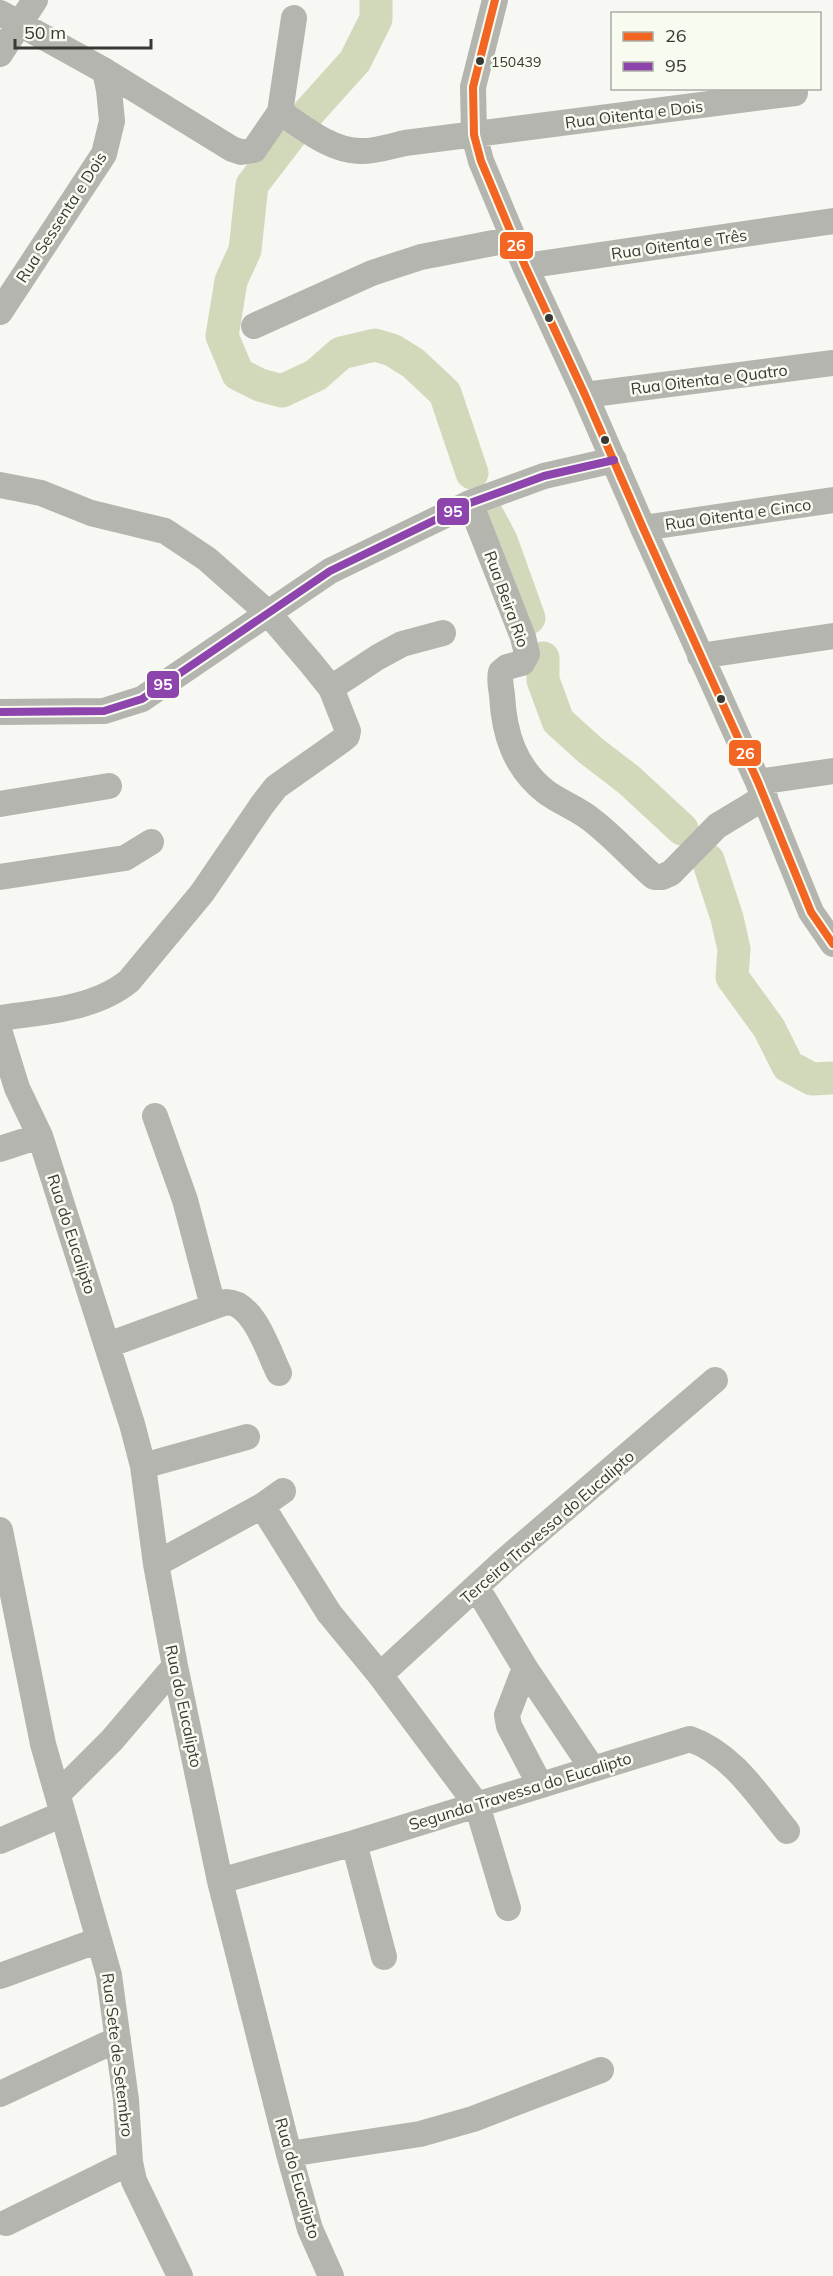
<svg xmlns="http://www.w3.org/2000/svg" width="833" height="2276" viewBox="0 0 833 2276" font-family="Mulish,sans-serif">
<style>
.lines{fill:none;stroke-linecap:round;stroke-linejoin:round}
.river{stroke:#d2d9bb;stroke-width:33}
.minor{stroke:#b4b5af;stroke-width:26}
.bus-1-casing{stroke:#f8fbf0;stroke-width:12}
.bus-2-casing{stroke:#f8fbf0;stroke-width:12}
.bus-1{stroke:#f26522;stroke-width:8}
.bus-2{stroke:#8e44ad;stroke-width:8}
.bus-dot{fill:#383934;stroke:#f8fbf0;stroke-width:2}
.labels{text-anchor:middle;stroke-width:5;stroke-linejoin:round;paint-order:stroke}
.bus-label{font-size:14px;fill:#383934;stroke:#f8fbf0;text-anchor:start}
.street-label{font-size:16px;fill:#383934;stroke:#f8fbf0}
.line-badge{stroke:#f8fbf0;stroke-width:2}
.badge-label{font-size:16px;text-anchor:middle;font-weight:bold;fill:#fff}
</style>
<rect width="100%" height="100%" fill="#f7f8f3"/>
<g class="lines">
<!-- river -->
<path class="river" d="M303 119 355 61 376 19V0
M295 129 252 185 245 250 231 281 222 336 238 374 260 385 282 391 316 375 341 353 375 345 392 350 413 363 445 393 472 473
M482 505 501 540 529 618
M543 658V680L558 721 590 750 629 780 682 829
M708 860 727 918 734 949 732 977 769 1028 788 1066 812 1079 833 1078"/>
<!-- minor -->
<path class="minor" d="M495 0 473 87 474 135 481 161 525 266 585 395 643 528 758 782 811 912 833 944
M0 13 105 71 109 90 112 121 104 154 0 312
M294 18 280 112C304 128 330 150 359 151 374 152 391 146 405 143L795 93
M0 54 35 0
M105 71 232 149 241 152 254 150 280 112
M525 266 833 221
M254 326 372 273 421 257 514 239
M585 395 833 363
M0 485 41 493 91 513 165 531 207 559 268 613 310 662 331 688 348 731 347 736 341 741 276 787 262 805 202 893 129 981C95 1009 43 1012 0 1018
M470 503 523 637 527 654 522 663 507 667 501 672C499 679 501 687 502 695 504 733 514 767 546 792 561 803 579 809 593 821 615 838 633 859 654 877H662L671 873 717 826 765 797
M643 528 833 500
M700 656 833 636
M331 688 378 657 402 644 443 633
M0 712 104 711 142 699 330 571 470 503 544 476 614 460
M758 782 833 771
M0 804 109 786
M0 877 125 858 151 842
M0 1033 17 1088 40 1136 132 1424 143 1466 156 1564 175 1666 220 1881 289 2154 310 2229 331 2276
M155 1116 185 1200 213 1306
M0 1149 40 1136
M108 1345 226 1302C254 1302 268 1351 279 1373
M143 1466 247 1437
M262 1506 329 1613 380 1675 477 1805 508 1908
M0 1530 43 1744 109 1975 126 2100 130 2162 134 2181 180 2276
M156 1564 262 1506 283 1491
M477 1588 525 1668 507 1715 509 1726 540 1785
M525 1668 592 1768
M380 1675 503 1562 715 1380
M58 1794 112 1740 175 1666
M0 1841 63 1814
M354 1843 384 1957
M220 1881 354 1843 690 1739C733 1754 759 1797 787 1831
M0 1976 99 1940
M0 2094 118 2039
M289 2154 420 2134 473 2119 601 2070
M6 2223 130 2162"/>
<defs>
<path id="bus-1" d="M495 0 473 87 474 135 481 161 525 266 585 395 643 528 758 782 811 912 833 944"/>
<path id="bus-2" d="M0 712 104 711 142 699 330 571 470 503 544 476 614 460"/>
</defs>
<!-- bus-1 casing -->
<use href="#bus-1" class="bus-1-casing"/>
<!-- bus-2 casing -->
<use href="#bus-2" class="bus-2-casing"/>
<!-- bus-1 -->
<use href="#bus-1" class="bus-1"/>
<!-- bus-2 -->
<use href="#bus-2" class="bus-2"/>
</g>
<!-- markers -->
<g class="bus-dot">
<circle cx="480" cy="61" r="5"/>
<circle cx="549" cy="318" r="5"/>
<circle cx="605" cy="440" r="5"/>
<circle cx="721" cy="699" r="5"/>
</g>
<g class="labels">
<!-- bus labels -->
<g class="bus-label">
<text x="491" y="67">150439</text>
</g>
<!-- street labels -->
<g class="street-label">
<text transform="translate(634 114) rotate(-7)" y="6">Rua Oitenta e Dois</text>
<text transform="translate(61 217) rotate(-57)" y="6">Rua Sessenta e Dois</text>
<text transform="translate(679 244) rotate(-8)" y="6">Rua Oitenta e Três</text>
<text transform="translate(709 379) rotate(-7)" y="6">Rua Oitenta e Quatro</text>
<text transform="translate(738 514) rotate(-8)" y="6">Rua Oitenta e Cinco</text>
<text transform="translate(507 599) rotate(70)" y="6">Rua Beira Rio</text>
<text transform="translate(72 1234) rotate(72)" y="6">Rua do Eucalipto</text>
<text transform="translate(547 1527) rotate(-41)" y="6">Terceira Travessa do Eucalipto</text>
<text transform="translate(184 1706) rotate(78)" y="6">Rua do Eucalipto</text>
<text transform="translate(520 1791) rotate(-17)" y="6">Segunda Travessa do Eucalipto</text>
<text transform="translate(118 2055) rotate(83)" y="6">Rua Sete de Setembro</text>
<text transform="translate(298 2178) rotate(74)" y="6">Rua do Eucalipto</text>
</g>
</g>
<g class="line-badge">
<rect x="499" y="231" width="35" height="29" rx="6" fill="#f26522"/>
<rect x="436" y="497" width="34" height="29" rx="6" fill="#8e44ad"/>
<rect x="146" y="670" width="34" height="29" rx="6" fill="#8e44ad"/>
<rect x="728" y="739" width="34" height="28" rx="6" fill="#f26522"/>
</g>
<g class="badge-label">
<text x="516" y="251">26</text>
<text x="453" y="517">95</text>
<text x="163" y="690">95</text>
<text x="745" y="759">26</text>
</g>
<!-- legend -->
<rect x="611" y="12" width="210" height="78" fill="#f8fbf0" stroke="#abada5" stroke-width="1.5"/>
<rect x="623" y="32" width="30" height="9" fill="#f26522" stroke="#abada5" stroke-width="1.5"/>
<text x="665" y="42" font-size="18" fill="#383934">26</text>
<rect x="623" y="62" width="30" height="9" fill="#8e44ad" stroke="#abada5" stroke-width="1.5"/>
<text x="665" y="72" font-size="18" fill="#383934">95</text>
<!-- scale -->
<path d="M15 39v9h136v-9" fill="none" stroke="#383934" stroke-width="3"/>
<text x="24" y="39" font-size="18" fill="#383934" stroke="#f8fbf0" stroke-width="4.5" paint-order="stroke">50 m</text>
</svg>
